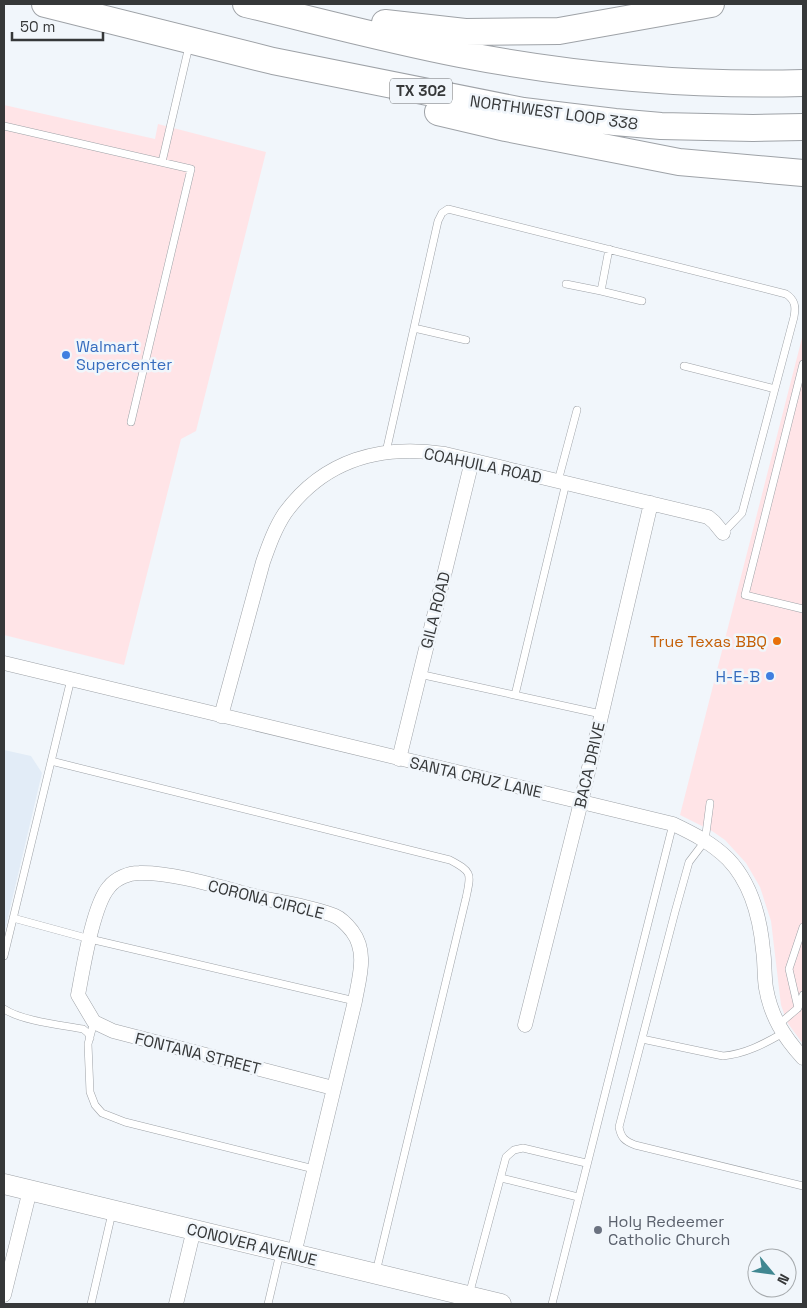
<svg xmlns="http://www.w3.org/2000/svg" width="807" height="1308" viewBox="0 0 807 1308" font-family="'Space Grotesk',sans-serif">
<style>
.commercial{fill:#ffe4e7}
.built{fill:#e2ecf7}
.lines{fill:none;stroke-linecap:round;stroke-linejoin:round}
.lane-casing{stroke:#9ea2a7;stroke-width:8}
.street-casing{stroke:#9ea2a7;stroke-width:15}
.secondary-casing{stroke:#9ea2a7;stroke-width:21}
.highway-casing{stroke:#9ea2a7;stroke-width:28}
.lane{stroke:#fff;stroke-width:7}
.street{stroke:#fff;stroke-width:14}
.secondary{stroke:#fff;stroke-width:20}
.highway{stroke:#fff;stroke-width:26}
.shop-dot{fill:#3f7fe0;stroke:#f1f6fb;stroke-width:2}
.food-dot{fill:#e8710a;stroke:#f1f6fb;stroke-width:2}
.worship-dot{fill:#6b7280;stroke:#f1f6fb;stroke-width:2}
.labels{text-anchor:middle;stroke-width:5;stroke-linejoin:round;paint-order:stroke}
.shield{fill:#f1f6fb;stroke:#6e7173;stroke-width:1}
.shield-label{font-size:15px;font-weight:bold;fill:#363839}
.street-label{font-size:16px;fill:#363839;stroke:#f1f6fb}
.shop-label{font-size:16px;fill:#366cbe;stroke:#f1f6fb;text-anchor:start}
.food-label{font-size:16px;fill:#c56008;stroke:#f1f6fb;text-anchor:end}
.worship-label{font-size:16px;fill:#5b616d;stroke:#f1f6fb;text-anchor:start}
</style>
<rect width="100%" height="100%" fill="#f1f6fb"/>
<!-- commercial -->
<path class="commercial" d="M4 105 155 139 158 124 266 152 196 431 181 439 124 665 4 635Z
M803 334V1044L787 1022 781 1005 771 921 760 887 746 863 725 840 712 831 680 815Z"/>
<!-- built -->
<path class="built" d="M4 750 31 756 42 773 4 934Z"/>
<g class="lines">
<defs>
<path id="lane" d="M4 126 191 169 131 422
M162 162 189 46
M609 249 601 291 642 301
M566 284 601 291
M414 328 466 340
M803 364 745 595 803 609
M684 366 775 389
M386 452 438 221 442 213 448 209 786 294C795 300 796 306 794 317L742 513 723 533
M558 481 577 410
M419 674 601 714
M515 695 566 483
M51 761 450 860C473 872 471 874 466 898L376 1272
M710 803 705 841 689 862 675 912 619 1127C621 1138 625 1141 635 1145L803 1186
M13 918 90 939 355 1001
M4 956 71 679
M798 1008 803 995
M4 1009C22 1021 61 1025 83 1029L88 1033 90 1038
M94 1022 88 1044 90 1092 95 1105 102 1113 125 1122 314 1169
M778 1025 798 1008 789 969 803 927
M642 1039 723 1056C745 1054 764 1044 783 1033
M501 1178 578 1197
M469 1295 506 1157 514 1150 523 1148 586 1163
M91 1304 112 1213
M268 1304 280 1253
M552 1304 673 824"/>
<path id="street" d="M4 663 673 824C692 833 712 843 728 859 751 883 760 917 763 950 765 962 764 976 766 988 771 1017 784 1037 803 1058
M221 716 263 562C269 545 275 528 285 513 324 460 381 444 445 454L708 517 714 522 723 533
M399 759 472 461
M525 1025 581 802 651 503
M294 1254 355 1001C359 978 368 952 352 931 348 926 342 919 335 916 311 906 283 903 258 897 223 888 174 872 139 873 129 873 116 878 109 887 93 905 83 969 78 995L94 1022 113 1031 333 1088
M4 1295 30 1190
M176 1304 194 1229"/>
<path id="secondary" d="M4 1184 501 1304"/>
<path id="highway" d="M45 4 273 61 523 111 615 122 661 126 753 128 803 127
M246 4C317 21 388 40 460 54 573 76 689 86 803 83
M385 23 465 32 559 31 711 4
M438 112 506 128 679 162 803 173"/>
</defs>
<!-- lane casing -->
<use href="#lane" class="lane-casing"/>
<!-- street casing -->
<use href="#street" class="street-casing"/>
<!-- secondary casing -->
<use href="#secondary" class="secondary-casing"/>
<!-- highway casing -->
<use href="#highway" class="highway-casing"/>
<!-- lane -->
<use href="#lane" class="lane"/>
<!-- street -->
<use href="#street" class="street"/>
<!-- secondary -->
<use href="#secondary" class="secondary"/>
<!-- highway -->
<use href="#highway" class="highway"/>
</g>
<!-- markers -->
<g class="shop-dot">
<circle cx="66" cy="355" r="5"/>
<circle cx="770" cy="676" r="5"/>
</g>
<circle class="food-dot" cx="777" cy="641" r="5"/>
<circle class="worship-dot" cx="598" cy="1230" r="5"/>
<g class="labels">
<!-- shield labels -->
<rect class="shield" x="390" y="78.5" width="62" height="25" rx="4"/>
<g class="shield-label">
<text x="421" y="96">TX 302</text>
</g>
<!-- street labels -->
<g class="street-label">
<text transform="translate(554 112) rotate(8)" y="6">NORTHWEST LOOP 338</text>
<text transform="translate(483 465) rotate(12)" y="6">COAHUILA ROAD</text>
<text transform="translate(435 610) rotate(-76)" y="6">GILA ROAD</text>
<text transform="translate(589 765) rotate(-77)" y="6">BACA DRIVE</text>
<text transform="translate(476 777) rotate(13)" y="6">SANTA CRUZ LANE</text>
<text transform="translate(266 899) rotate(14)" y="6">CORONA CIRCLE</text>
<text transform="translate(198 1053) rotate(14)" y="6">FONTANA STREET</text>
<text transform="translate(252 1244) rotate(14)" y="6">CONOVER AVENUE</text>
</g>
<!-- shop labels -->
<g class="shop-label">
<text x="76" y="352">Walmart<tspan x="76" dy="18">Supercenter</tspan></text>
<text x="760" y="682" text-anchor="end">H-E-B</text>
</g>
<!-- food labels -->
<g class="food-label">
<text x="767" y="647">True Texas BBQ</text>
</g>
<!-- worship labels -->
<g class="worship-label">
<text x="608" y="1227">Holy Redeemer<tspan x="608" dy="18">Catholic Church</tspan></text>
</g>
</g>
<!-- border -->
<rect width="807" height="1308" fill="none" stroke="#363839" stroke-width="10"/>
<!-- north arrow -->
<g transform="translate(772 1273) rotate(119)"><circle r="24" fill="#f1f6fb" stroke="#a6aaad"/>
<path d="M0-4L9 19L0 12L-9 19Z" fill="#408791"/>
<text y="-8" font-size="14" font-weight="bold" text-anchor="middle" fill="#363839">N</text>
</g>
<!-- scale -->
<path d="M12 32v8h91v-8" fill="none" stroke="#363839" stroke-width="2.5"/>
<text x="20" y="32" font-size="15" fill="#363839" stroke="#f1f6fb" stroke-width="4" paint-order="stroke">50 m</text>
</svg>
